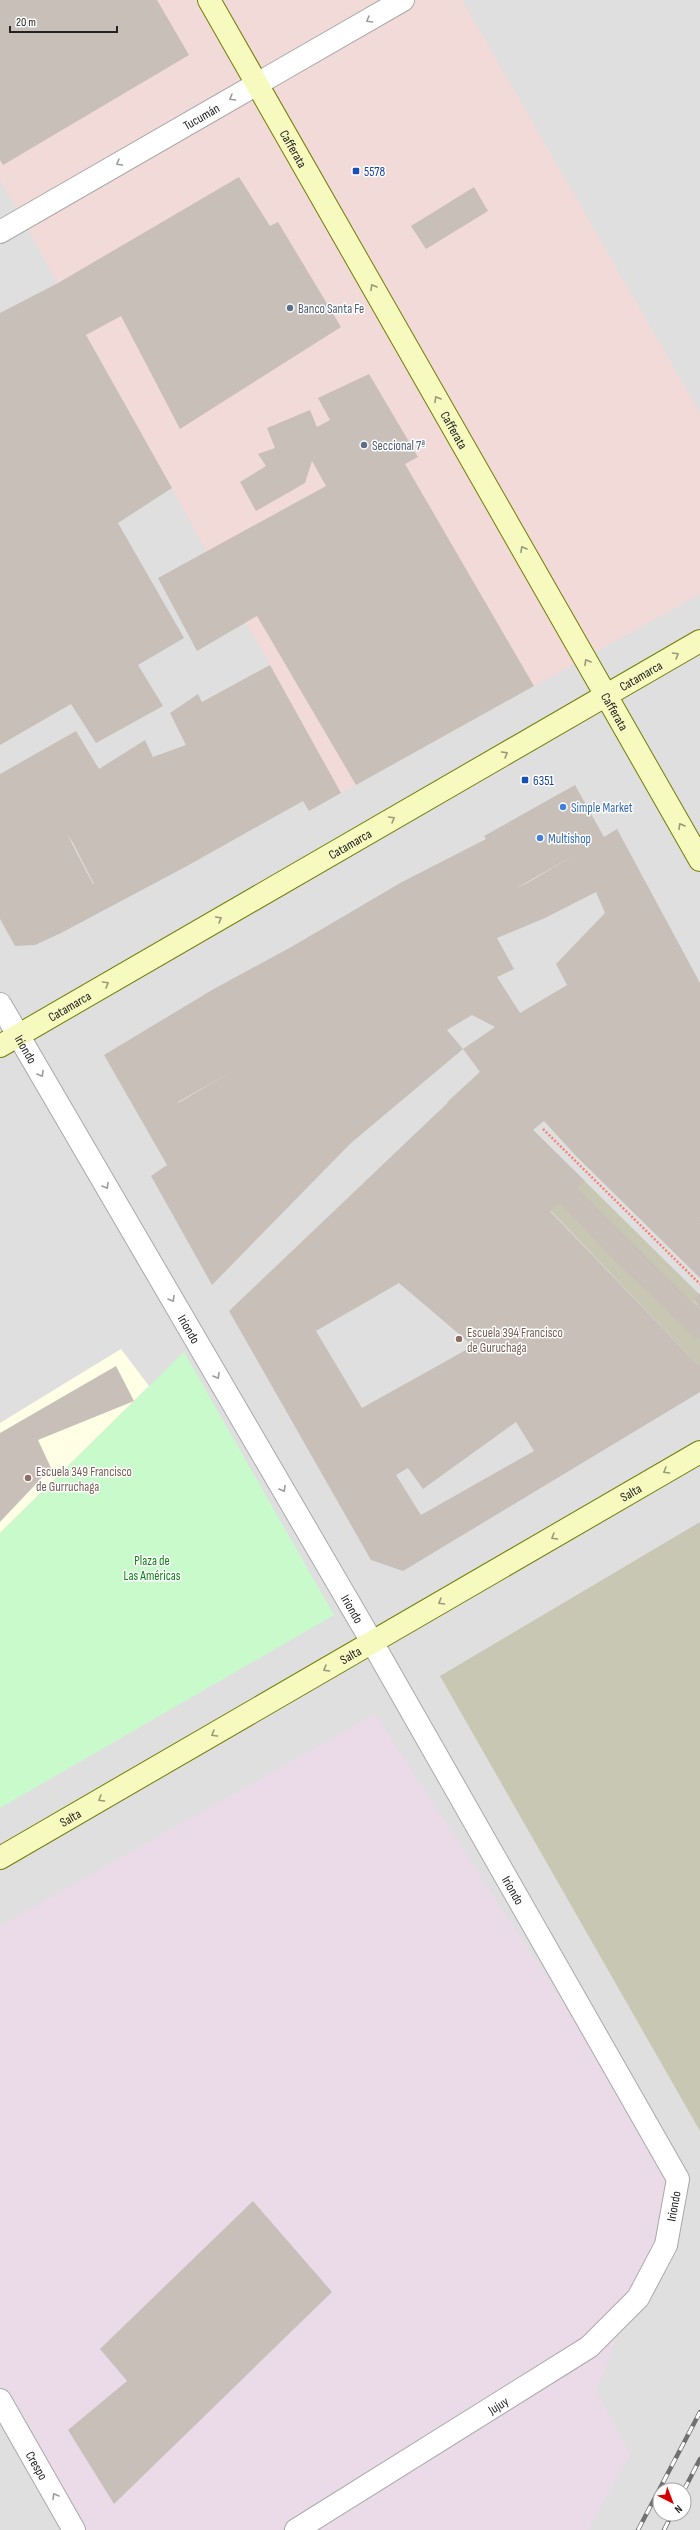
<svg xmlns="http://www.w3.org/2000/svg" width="700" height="2530" viewBox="0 0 700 2530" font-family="'Sofia Sans Condensed',sans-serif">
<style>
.residential{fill:#e0dfdf;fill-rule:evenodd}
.commercial{fill:#f2dad9}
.industrial{fill:#ebdbe8}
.education{fill:#ffffe5}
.construction{fill:#c7c7b4}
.park{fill:#c8facc}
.building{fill:#c7bfb8;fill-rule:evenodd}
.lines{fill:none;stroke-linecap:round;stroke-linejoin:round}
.minor-casing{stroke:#a9a9a9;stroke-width:24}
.secondary-casing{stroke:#707d05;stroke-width:24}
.path{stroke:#fa8072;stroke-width:2.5;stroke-dasharray:2 2;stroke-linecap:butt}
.minor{stroke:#fff;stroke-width:22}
.secondary{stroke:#f7fabf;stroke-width:22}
.rail-casing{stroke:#707070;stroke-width:4.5}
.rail{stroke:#fff;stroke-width:3;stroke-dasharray:9;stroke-linecap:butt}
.oneway{stroke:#9c9c9c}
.oneway2{stroke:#979978}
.transit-dot{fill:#1a4fb4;stroke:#fff;stroke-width:1.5}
.service-dot{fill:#5c6f8a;stroke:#fff;stroke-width:1.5}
.shop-dot{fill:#3f7fe0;stroke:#fff;stroke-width:1.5}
.education-dot{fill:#8d6e63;stroke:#fff;stroke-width:1.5}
.labels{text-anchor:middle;stroke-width:3;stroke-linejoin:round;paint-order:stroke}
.street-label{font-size:13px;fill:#222;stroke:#fff}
.transit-label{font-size:13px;fill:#164399;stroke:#fff;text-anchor:start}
.service-label{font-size:13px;fill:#4e5e75;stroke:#fff;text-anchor:start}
.shop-label{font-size:13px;fill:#366cbe;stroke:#fff;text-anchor:start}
.education-label{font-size:13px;fill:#785e54;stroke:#fff;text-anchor:start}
.park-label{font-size:13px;fill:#0c8416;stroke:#fff}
</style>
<rect width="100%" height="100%" fill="#f2efe9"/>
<!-- residential -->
<path class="residential" d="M0 0H700V2530H0ZM660 2490H684V2514H660Z"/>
<!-- commercial -->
<path class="commercial" d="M0 0H462L700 413V594L341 793 0 179Z"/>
<!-- industrial -->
<path class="industrial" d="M375 1714 678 2179 596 2391 630 2454 588 2530H69L0 2421V1926Z"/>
<!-- education -->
<path class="education" d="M121 1349 149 1386 0 1533V1423Z"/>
<!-- construction -->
<path class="construction" d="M480 1072 533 1130 699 1294 693 1300 700 1308V1367L447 1102Z
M700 1522V2131L440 1676Z"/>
<!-- park -->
<path class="park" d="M184 1352 334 1615 0 1808V1533Z"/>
<!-- building -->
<path class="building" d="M0 0H157L189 55 3 165 0 160Z
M239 177 270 226 278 222 341 327 180 429 121 316 86 335 172 488 118 523 184 638 138 665 163 706 96 743 71 704 0 745V313L58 283Z
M474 187 488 211 426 249 411 226Z
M369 374 418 457 405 464 534 686 356 785 257 616 197 651 158 578 326 486 312 461 305 483 256 511 240 482 266 466 258 454 275 448 267 428 310 410 317 427 330 420 318 398Z
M270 665 341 793 309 811 303 801 187 866 61 933 35 945 15 946 0 919V774L76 731 99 769 145 740 153 757 186 745 170 713 198 694 202 702ZM67 834 73 843 94 884H93Z
M575 785 604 837 617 829 700 983V1224L697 1221 700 1224V1278L576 1156 544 1121 533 1130 585 1181 577 1188 700 1310V1335L696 1339 612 1258 560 1203 550 1211 700 1367V1392L403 1571 371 1560 229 1311 480 1072 463 1049 495 1027 472 1015 447 1030 463 1049 351 1143 212 1285 151 1176 167 1165 104 1055 212 990 293 946 402 882 486 839 484 836ZM578 853 529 882 515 889ZM596 892 605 913 556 964 567 985 520 1013 497 977 514 969 497 938 545 918ZM238 1068 178 1103V1102L217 1080ZM399 1283 473 1346 362 1408 316 1331ZM516 1422 534 1451 421 1515 396 1475 408 1468 423 1489Z
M700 1293V1308L693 1299Z
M116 1366 134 1401 38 1440 51 1468 0 1522V1433Z
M253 2201 332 2292 114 2504 68 2430 127 2381 100 2349Z"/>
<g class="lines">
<defs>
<g id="minor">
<path id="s1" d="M0 232 403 0"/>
<path id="s2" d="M0 1004 372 1642 678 2179 666 2245 638 2298 589 2347 296 2530"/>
<path id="s3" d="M0 2400 74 2530"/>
</g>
<g id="secondary">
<path id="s4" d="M209 0 700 860"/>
<path id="s5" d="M0 1046 700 641"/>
<path id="s6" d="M0 1858 700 1452"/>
</g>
</defs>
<!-- minor casing -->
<use href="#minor" class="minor-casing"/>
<!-- secondary casing -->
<use href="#secondary" class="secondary-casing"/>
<!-- path -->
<path class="path" d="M543 1129 700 1284"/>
<!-- minor -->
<use href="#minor" class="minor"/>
<!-- secondary -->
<use href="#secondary" class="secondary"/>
<defs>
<path id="rail" d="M684 2490 700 2459
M638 2530 700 2412
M664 2530 672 2514"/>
</defs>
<!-- rail casing -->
<use href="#rail" class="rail-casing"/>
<!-- rail -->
<use href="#rail" class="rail"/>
</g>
<!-- one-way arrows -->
<defs><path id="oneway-chevron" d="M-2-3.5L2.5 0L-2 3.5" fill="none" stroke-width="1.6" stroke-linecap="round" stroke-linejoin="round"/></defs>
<g class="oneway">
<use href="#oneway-chevron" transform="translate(369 20) rotate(150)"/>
<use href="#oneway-chevron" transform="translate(232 98) rotate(150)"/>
<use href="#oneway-chevron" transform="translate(119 163) rotate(150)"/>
<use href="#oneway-chevron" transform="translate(41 1074) rotate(60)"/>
<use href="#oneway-chevron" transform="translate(106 1186) rotate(60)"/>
<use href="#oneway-chevron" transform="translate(172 1299) rotate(60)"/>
<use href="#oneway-chevron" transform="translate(217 1376) rotate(60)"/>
<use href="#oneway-chevron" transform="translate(283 1489) rotate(60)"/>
<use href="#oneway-chevron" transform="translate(55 2496) rotate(-120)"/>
</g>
<g class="oneway2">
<use href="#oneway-chevron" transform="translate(373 287) rotate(-120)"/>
<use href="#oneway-chevron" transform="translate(437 399) rotate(-120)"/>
<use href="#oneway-chevron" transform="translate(523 549) rotate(-120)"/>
<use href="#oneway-chevron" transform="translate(676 655) rotate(-30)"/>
<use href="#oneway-chevron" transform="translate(587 662) rotate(-120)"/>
<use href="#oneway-chevron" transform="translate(505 754) rotate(-30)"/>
<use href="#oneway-chevron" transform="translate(392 819) rotate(-30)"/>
<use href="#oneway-chevron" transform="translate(681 826) rotate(-120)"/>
<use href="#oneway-chevron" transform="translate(219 919) rotate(-30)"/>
<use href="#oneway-chevron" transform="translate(106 984) rotate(-30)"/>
<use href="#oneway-chevron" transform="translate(666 1471) rotate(150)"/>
<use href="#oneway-chevron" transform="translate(554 1537) rotate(150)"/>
<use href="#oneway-chevron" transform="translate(441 1602) rotate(150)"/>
<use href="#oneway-chevron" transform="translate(326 1669) rotate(150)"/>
<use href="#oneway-chevron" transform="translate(214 1734) rotate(150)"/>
<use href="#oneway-chevron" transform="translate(101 1799) rotate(150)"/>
</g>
<!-- markers -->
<g class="transit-dot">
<rect x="352" y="167" width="8" height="8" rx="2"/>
<rect x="521" y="776" width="8" height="8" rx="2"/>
</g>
<g class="service-dot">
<circle cx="290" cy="308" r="4"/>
<circle cx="364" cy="445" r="4"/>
</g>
<g class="shop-dot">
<circle cx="563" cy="807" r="4"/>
<circle cx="540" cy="838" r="4"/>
</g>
<g class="education-dot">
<circle cx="459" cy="1339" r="4"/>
<circle cx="28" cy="1478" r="4"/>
</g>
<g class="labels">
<!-- street labels -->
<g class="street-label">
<text dy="5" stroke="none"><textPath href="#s1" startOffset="232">Tucumán</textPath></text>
<text dy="5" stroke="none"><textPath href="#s4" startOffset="171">Cafferata</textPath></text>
<text dy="5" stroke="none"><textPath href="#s4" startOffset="495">Cafferata</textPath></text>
<text dy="5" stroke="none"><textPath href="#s5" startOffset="740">Catamarca</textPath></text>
<text dy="5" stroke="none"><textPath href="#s4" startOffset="819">Cafferata</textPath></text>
<text dy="5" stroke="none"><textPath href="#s5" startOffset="404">Catamarca</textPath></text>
<text dy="5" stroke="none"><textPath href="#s5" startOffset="80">Catamarca</textPath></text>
<text dy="5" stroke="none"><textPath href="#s2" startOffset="52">Iriondo</textPath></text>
<text dy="5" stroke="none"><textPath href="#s2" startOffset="376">Iriondo</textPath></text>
<text dy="5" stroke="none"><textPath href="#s6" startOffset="729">Salta</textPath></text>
<text dy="5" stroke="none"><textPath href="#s2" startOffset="700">Iriondo</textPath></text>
<text dy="5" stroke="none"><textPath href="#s6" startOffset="405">Salta</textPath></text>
<text dy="5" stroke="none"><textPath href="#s6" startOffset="81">Salta</textPath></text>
<text dy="5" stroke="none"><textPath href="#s2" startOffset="1024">Iriondo</textPath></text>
<text transform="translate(673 2206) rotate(-80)" y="5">Iriondo</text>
<text transform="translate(498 2405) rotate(-32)" y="5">Jujuy</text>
<text dy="5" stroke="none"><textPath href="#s3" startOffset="75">Crespo</textPath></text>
</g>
<!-- transit labels -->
<g class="transit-label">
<text x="364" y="176">5578</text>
<text x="533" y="785">6351</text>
</g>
<!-- service labels -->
<g class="service-label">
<text x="298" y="313">Banco Santa Fe</text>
<text x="372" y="450">Seccional 7ª</text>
</g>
<!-- shop labels -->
<g class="shop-label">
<text x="571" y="812">Simple Market</text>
<text x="548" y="843">Multishop</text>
</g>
<!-- education labels -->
<g class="education-label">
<text x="467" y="1337">Escuela 394 Francisco<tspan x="467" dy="15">de Guruchaga</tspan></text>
<text x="36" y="1476">Escuela 349 Francisco<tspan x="36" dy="15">de Gurruchaga</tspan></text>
</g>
<!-- park labels -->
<g class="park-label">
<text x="152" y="1565">Plaza de<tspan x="152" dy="15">Las Américas</tspan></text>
</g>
</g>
<!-- north arrow -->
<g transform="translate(672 2502) rotate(138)"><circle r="19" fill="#ffffff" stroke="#a7a7a7"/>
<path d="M0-3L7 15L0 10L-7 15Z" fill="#d40000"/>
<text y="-6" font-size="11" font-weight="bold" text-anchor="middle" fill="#222222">N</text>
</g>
<!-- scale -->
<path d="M10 26v6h107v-6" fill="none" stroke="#222222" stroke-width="2"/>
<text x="16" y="26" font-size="12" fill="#222222" stroke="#ffffff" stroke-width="3" paint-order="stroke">20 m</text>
</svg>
